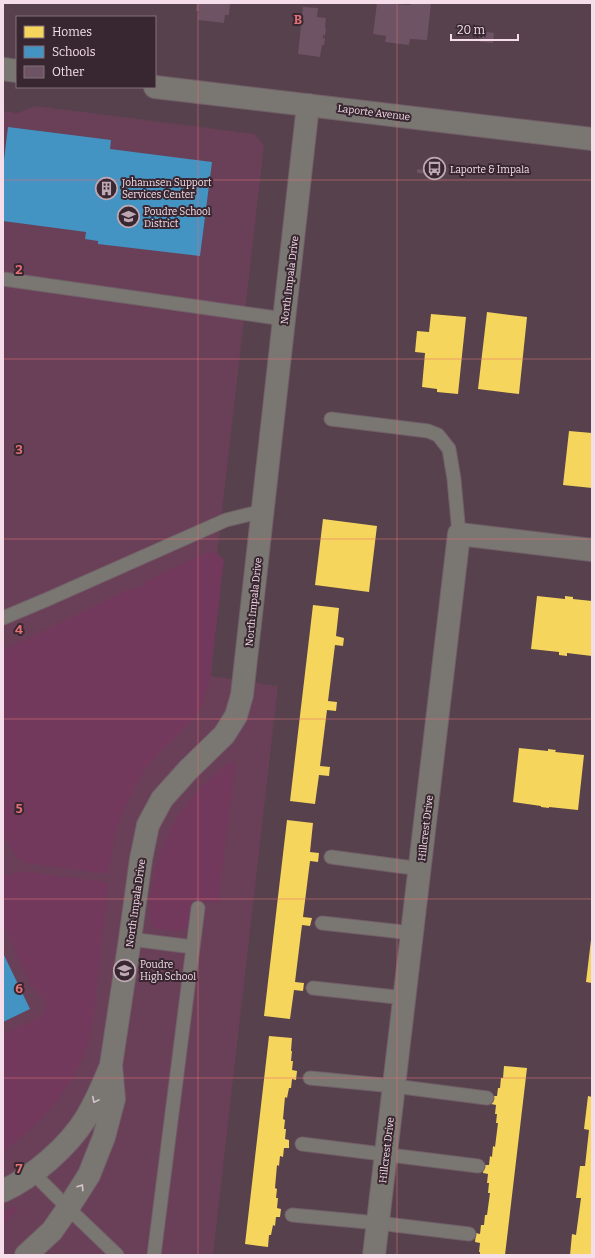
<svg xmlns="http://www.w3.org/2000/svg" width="595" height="1258" viewBox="0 0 595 1258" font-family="Bitter,serif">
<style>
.built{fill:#694057}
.green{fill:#73395c}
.homes{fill:#f6d55c}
.schools{fill:#4393c3}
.building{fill:#6d5363}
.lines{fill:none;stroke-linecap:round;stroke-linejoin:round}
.service-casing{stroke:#715f68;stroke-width:15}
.minor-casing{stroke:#715f68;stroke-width:24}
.tertiary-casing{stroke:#715f68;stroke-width:24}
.service{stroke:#7a7672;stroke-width:13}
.minor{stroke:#7a7672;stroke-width:22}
.tertiary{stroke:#7a7672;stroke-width:22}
.oneway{stroke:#d6c4cc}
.grid{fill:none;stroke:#e27176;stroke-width:1;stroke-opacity:0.55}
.labels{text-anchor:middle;stroke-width:4;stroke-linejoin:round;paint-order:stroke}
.street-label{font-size:10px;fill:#f5deea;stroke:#382730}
.poi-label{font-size:10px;fill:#f5deea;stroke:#382730;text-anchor:start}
.grid-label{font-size:13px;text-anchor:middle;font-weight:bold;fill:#e27176;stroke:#382730;stroke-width:4;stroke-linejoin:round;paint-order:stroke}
</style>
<rect width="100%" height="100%" fill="#56414d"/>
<!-- built -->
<path class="built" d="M36 106 255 134 264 146 217 555 223 559 211 676 278 686 213 1255H3V111L17 113Z"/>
<!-- green -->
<path class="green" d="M210 551 215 552 224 560 209 685 202 705 192 722 162 750 146 768 133 790 121 816 115 832 109 871 107 874 33 864 26 863 17 858 12 851 3 833V752L5 750 3 746V650L129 589 139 588 150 579Z
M231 761 235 764 218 903 192 900C191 907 192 920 188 926 181 934 162 930 153 927 147 915 150 901 152 888 159 846 173 816 203 785 212 777 221 768 231 761Z
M19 871 106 882 108 886 94 1013 86 1051 73 1078 57 1101 40 1120 19 1139 3 1152V1034L43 1015 46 1007 45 1000 31 985 3 925V877Z
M13 1206 18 1210 3 1226V1212Z"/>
<!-- homes -->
<path class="homes" d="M487 312 527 317 519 394 478 389Z
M431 314 466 317 458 394 437 392V389L422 387 425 353 415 352 417 331 429 332Z
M569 431 592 433V488L563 485Z
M323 519 377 526 369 592 315 585Z
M537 596 565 599V596L573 597V599L592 601V656L567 653V656L559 655V652L531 649Z
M313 605 339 608 336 636 344 638 343 646 335 645 328 701 337 702 336 711 327 710 320 766 330 767 329 776 319 775 315 804 290 801Z
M519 748 548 751V749L556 750 555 752 584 755 578 810 549 807V808L541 807V806L513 802Z
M287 820 313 823 310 852 319 853 318 862 310 861 303 917 312 918 310 926 302 925 295 982 304 983 303 991 294 990 290 1019 264 1016Z
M591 940H592V983L586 982Z
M269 1036 292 1038 291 1051H292L291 1061H293L292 1070 297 1071 296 1080 292 1079 291 1088H289L287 1098 285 1097 283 1119 285 1120 284 1129H286L285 1139 289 1140V1148H284L283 1157 280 1156 279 1166 277 1165 275 1188 277 1189 276 1198H278L277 1208 281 1209 280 1217H276L275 1226 273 1225 271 1235H269L268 1247 245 1244Z
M504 1066 527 1068 505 1255H480V1252H479L480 1243 475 1242 476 1233 480 1234 481 1225H484L485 1215H487L490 1193H488L489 1183H487L488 1174 483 1173 484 1165H489L490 1156 492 1157 493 1146 495 1147 498 1123H496L497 1114H495L496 1105 491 1104 492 1096H497L498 1088H500L501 1078H503Z
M588 1096 592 1097V1255H570L572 1234 576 1235 581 1198H576L580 1166H585L589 1130 584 1129Z"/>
<!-- schools -->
<path class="schools" d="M8 127 111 140 110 149 212 162 200 256 98 244V241L85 239 86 232 3 221V168Z
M3 953 30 1009 3 1022Z"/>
<!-- building -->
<path class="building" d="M197 3H230L229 15H225L224 23 198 20 199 11H196Z
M377 3 410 5 411 3H431L427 40 410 39 409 45 385 42 386 36 373 34Z
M303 7 318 8 317 17 326 18 325 27 326 28 325 36 323 35V38H325L324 45H322L320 57 298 54Z
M481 31 494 33 493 43 480 42Z
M417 169 429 170 428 174 417 173Z"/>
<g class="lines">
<defs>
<path id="service" d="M3 279 284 319
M331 419 428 431 438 435 449 449 454 479 459 534
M3 618 48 599 226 520 263 511
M331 857 421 869
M322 923 412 933
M130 939 193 947
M313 988 405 998
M310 1078 394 1086 487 1098
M302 1144 478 1166
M33 1173 68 1208 117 1255
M292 1215 378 1223 469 1234
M154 1255 198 908"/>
<path id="minor" d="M3 1191C33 1177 68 1147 86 1118 95 1103 103 1085 110 1068
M26 1255 52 1231 68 1208 89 1175 104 1137 114 1099 111 1065 130 939 141 859 148 825 162 799 188 770 224 735 236 716 242 695 308 105
M374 1255 459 534 592 550"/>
<path id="tertiary" d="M3 69 17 71
M155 87 592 139"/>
</defs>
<!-- service casing -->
<use href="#service" class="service-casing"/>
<!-- minor casing -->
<use href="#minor" class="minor-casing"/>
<!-- tertiary casing -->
<use href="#tertiary" class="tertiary-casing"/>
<!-- service -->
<use href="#service" class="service"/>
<!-- minor -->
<use href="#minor" class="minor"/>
<!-- tertiary -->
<use href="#tertiary" class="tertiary"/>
</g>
<!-- one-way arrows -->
<defs><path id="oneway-chevron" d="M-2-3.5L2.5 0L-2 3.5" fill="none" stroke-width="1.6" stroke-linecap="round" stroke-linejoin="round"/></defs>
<g class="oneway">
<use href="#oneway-chevron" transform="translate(95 1100) rotate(118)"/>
<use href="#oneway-chevron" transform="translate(81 1187) rotate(-57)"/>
</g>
<!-- grid -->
<path class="grid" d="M198 3V1255M397 3V1255M3 180H592M3 359H592M3 539H592M3 719H592M3 899H592M3 1078H592"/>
<!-- icons -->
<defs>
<symbol id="bus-ring" viewBox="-11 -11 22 22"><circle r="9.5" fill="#382730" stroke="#bda7b3" stroke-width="1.5"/><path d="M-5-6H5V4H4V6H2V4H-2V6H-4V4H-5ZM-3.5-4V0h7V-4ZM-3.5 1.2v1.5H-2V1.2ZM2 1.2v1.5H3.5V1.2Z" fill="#bda7b3"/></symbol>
<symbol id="building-ring" viewBox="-11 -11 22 22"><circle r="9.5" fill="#382730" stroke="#bda7b3" stroke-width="1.5"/><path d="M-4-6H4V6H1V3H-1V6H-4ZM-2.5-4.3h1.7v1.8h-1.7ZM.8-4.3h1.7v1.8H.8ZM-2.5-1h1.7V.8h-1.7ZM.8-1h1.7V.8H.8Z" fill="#bda7b3"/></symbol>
<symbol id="school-ring" viewBox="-11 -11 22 22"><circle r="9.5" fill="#382730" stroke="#bda7b3" stroke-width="1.5"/><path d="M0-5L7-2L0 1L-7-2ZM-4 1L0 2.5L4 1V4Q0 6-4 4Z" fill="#bda7b3"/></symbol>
</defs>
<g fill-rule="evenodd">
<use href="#bus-ring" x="422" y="156" width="25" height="25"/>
<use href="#building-ring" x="94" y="176" width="25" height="25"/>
<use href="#school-ring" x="116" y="204" width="25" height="25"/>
<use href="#school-ring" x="112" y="958" width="25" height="25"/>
</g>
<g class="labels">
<!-- street labels -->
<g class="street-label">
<text transform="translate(374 112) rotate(7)" y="4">Laporte Avenue</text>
<text transform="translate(289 280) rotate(-83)" y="4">North Impala Drive</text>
<text transform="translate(253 602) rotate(-84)" y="4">North Impala Drive</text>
<text transform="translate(425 828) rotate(-83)" y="4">Hillcrest Drive</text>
<text transform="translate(135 903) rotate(-82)" y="4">North Impala Drive</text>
<text transform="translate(386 1150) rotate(-83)" y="4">Hillcrest Drive</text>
</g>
<!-- poi labels -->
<g class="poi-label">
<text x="450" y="173">Laporte &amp; Impala</text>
<text x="122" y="186">Johannsen Support<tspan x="122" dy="12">Services Center</tspan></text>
<text x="144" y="215">Poudre School<tspan x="144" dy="12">District</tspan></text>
<text x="140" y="968">Poudre<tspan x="140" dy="12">High School</tspan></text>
</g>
</g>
<g class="grid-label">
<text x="298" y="24">B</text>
<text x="19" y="274">2</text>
<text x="19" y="454">3</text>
<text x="19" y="634">4</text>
<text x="19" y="813">5</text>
<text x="19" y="993">6</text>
<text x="19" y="1173">7</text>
</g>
<!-- border -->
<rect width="595" height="1258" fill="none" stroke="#f5deea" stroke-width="8"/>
<!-- legend -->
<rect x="16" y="16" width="140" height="72" fill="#382730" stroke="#84707a"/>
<rect x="24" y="26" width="20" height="12" fill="#f6d55c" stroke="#84707a"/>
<text x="52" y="36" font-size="12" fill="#f5deea">Homes</text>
<rect x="24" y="46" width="20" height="12" fill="#4393c3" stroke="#84707a"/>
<text x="52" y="56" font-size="12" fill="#f5deea">Schools</text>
<rect x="24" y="66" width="20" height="12" fill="#6d5363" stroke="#84707a"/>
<text x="52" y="76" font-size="12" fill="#f5deea">Other</text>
<!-- scale -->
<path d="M451 34v6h67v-6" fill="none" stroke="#f5deea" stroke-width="2"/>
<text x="457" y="34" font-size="12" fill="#f5deea" stroke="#382730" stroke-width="3" paint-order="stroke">20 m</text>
</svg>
